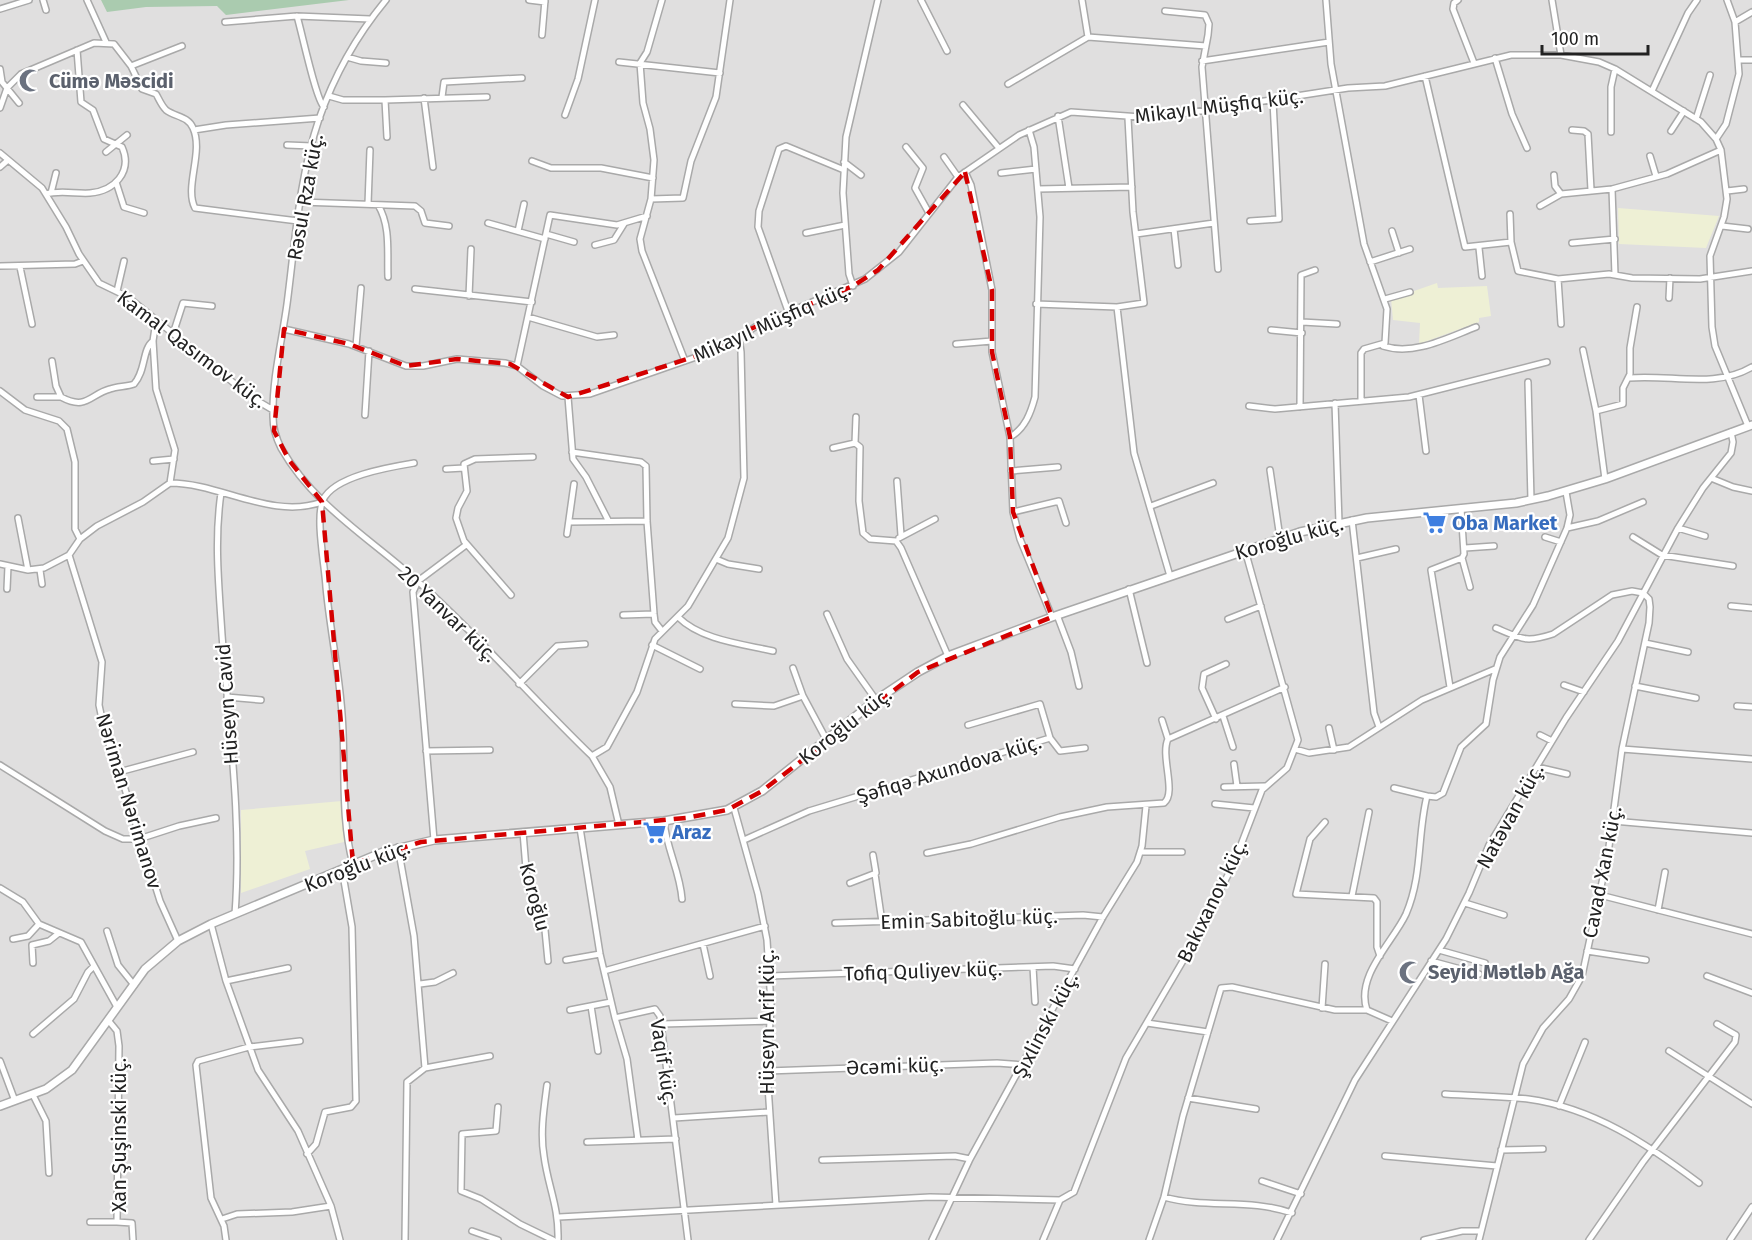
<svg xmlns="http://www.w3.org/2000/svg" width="1752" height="1240" viewBox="0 0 1752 1240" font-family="'Fira Sans',sans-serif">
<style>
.residential{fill:#e0dfdf}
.farmland{fill:#eef0d5}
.cemetery{fill:#aacbaf}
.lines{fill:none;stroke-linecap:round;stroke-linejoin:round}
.minor-casing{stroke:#a9a9a9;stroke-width:8}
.tertiary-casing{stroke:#a9a9a9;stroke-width:10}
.minor{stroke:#fff;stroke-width:5}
.tertiary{stroke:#fff;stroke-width:7}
.marked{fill:none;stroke:#d40000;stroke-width:4.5;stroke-dasharray:12 8;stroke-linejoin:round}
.labels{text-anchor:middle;stroke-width:4.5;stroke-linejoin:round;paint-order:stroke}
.worship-label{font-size:20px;font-weight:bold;fill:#5b616d;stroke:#fff;text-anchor:start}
.street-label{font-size:20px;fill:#222;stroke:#fff}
.shop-label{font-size:20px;font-weight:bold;fill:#366cbe;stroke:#fff;text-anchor:start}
</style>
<rect width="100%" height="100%" fill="#f2efe9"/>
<!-- residential -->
<path class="residential" d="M0 0H1752V1240H0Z"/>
<!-- farmland -->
<path class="farmland" d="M1618 208 1719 216 1706 248 1619 244Z
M1437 283 1438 288 1487 286 1491 316 1479 318V322L1419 344 1420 323 1393 320 1391 299Z
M342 801 344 842 305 851 310 869 241 893V810Z"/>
<!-- cemetery -->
<path class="cemetery" d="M101 0H349L226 15 217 6 146 7 107 12Z"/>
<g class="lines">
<defs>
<path id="minor" d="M43 0 46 10
M87 0 106 42
M386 0C357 35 334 76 319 119 299 178 295 243 287 304 282 341 272 379 273 417 273 428 276 438 281 448 315 508 375 541 424 587 483 641 535 701 592 756L610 787 619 825
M529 0 545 2
M662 0 647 52 640 63 643 103 650 129 654 160 651 199 640 239 642 251 685 361
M921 0 947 51
M1082 0 1088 37
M1326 0 1331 64 1364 244 1387 309 1385 343 1364 349 1361 353V400
M1458 0 1454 3 1453 9 1474 63
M1552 0 1561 55
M0 9 29 0
M1165 11 1205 15 1209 24 1208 35 1202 67 1218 269
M297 16C302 33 316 100 324 107
M225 22 297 16 370 19
M1735 22 1752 12
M542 35 545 0
M347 57 361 61 386 63
M1495 58 1512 114 1527 148
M1739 60H1752
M1202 61 1329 42
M619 62 720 73
M131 66 182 46
M0 69 2 82 19 103
M1425 76 1465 247 1511 242 1518 271 1558 279 1609 274 1632 278 1700 279 1752 271
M1008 84 1088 37 1206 46
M1652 91 1688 13 1697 0
M329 96 343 100H385L487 97
M442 97 444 82 522 78
M424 98 433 167
M385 100 387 137
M963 105 998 147
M0 108 7 88 21 74 94 43 114 44 131 66 142 89 156 94C159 99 161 105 166 110 175 117 188 116 193 128 204 152 184 187 195 208L298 221
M565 115 578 79 595 0
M1058 116 1069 188
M1696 119 1710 75
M194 130 226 125 320 118
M1572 130 1584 131 1588 134 1591 190
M1671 131 1684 111
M1611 132V87L1615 69
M1716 139 1726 124 1739 74 1735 22 1727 0
M287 145 312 146
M906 147 923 168 915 188 929 213
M106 152 127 135
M0 153 42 188 66 227 79 254 99 283 128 297 251 397 273 410
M1650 156 1656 176
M944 157 958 177
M532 161 551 168H601L653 178
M844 162 861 175
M0 167 8 160
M965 172 971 185 992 290V352L1010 437 1013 512 1020 539 1052 617
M1001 173 1036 169
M1554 175 1555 186 1561 194
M116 182 124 207 144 213
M1038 189 1132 187
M1612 189 1615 275
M1727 191 1744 189
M51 193 56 173
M46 194C60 190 76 194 90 193 114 191 133 172 122 147L104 139 93 110 81 102 77 50
M651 199 683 198 691 161 716 97 730 0
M301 202 415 206 421 211 425 223 449 226
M368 204 370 150
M378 205C391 226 387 254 388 277
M1540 206 1561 194 1612 189 1667 174 1721 150
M1510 214 1511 242
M1250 221 1279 219 1273 101
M488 223 545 239
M1722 226 1748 229
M1174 229 1178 265
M518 231 524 204
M1392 231 1399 253
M806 233 845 225
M546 234 574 242
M1136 234 1214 223
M1572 243 1615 239
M595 245 614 240 624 224
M1479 248 1482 276
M1370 262 1410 249
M0 266 75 264 83 261
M20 267 32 324
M1558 279 1561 324
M853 286 849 274 843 193 846 137 878 0
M415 289 532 302
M117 291 124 261
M469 296 471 249
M1669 298 1670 278
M1385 299 1410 292
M1036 304 1117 307 1144 303 1133 212 1128 118
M1117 307 1134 453 1170 576
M789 314 758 227 759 211 779 149 786 146 844 170
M528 317 597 337 614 335
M156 321 153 341 156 389 175 450 170 483
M1302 322 1337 324
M284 329 349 344 406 366H423L457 359 505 363 517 366 543 386 562 396 590 394 725 347 755 327 865 279 899 252 958 177 1019 135 1071 112 1155 118 1348 88 1385 86 1511 55H1561L1599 62 1615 69 1701 122 1716 139 1721 150 1727 199 1724 217 1710 256 1712 327 1715 346 1748 426
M1271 330 1302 333
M173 334 183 303 212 306
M956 344 992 341
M356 346 361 288
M1383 346C1414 356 1447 338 1476 327
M1583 350 1596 411 1605 479
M52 361 56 386 61 397C87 411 90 394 110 389 118 386 126 387 134 384 146 371 142 349 153 341
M517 366 550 215 617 225 647 216
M1629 378C1670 374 1715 389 1752 367
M1528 382 1531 500
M0 391 25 410 59 421 67 429 75 462V529L80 539
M1419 395 1426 451
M37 397H61
M568 397 573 459 586 477 608 520
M1335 403 1339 523
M1249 406 1275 409 1409 397 1547 362
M1300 407 1301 275 1315 270
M1596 411 1623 404V388L1630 374V348L1637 307
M365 415 369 351
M1010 437C1025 429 1031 412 1035 397L1040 217 1034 147 1029 130
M855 443 856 417
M833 448 855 443 860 447 859 501 863 533 870 539 896 541 901 548 948 656
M572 452 641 462 646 466 647 521 654 614 655 622 662 631
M153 461 174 459
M446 469 464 468
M1270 470 1280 538
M1011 471 1058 467
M1711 478 1733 487 1752 491
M897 481 901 535
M221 493C214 541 219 587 222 635 229 727 242 822 235 914
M1151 506 1213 483
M1013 512 1059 501 1066 523
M18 518 28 570
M1352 520 1374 713 1379 727
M569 522 647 521
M1567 528 1598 521 1643 502
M1678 528 1705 536
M567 534 574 484
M1545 537 1561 542
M1633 537 1662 555 1733 566
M899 538 935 519
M1465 548 1494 546
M69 555 102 662 99 705 105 733 125 789 160 901 178 941
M1357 558 1396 549
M1462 558 1470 587
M716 559 728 564 759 569
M0 564 28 570 44 568 69 555 80 539 97 526 143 502 170 483C220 483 272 520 322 502
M40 570 42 584
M7 589 8 566
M1129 589 1147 663
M511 595 464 541 456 518 458 508 467 491 464 464 475 459 533 457
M1731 606 1752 608
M827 614 847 659 876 700
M623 615 654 614
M1057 615 1071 652 1079 686
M678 617C701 640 742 644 773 651
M1228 619 1261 606
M1645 643 1688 652
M652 645 700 669
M793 668 803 696
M519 684 557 646 585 644
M1564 685 1584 692
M1635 686 1696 698
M1450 687 1431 570 1462 558 1464 554 1461 508
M227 697 261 700
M735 704 774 706 803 696 826 739
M1737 706 1752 707
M1223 716 1233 747
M1216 719 1202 688 1204 674 1226 664
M1162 720 1168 739
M1329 728 1334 750
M1540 735 1552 741
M1050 738 1060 751 1085 748
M1295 749 1309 753 1349 747 1422 700 1495 669
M1622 749 1752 759
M426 751 490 750
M592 756 607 747 637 692 655 639 688 606 728 538 744 478 741 352 739 338
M1234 764 1237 786
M0 765 105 831 123 839H139L179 826 216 818
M1537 767 1567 774
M119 772 193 752
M1224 787 1265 786
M1394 788 1427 796
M1215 804 1254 808
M734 808 758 894 767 940 771 1005 767 1071 776 1205
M664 821C666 848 680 871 682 899
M1613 821 1752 833
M1325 822 1310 839 1296 894 1374 898 1377 902V947L1380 956
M580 828 600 954 615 1018 655 1009 660 1016 688 1240
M523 832 527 881 538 919 545 930 548 961
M434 840 413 592 418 581 466 545
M744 840 809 811 1050 738 1040 704 968 725
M398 847 414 936 425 1068
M1141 852H1182
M927 853 971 844 1060 817 1107 807 1164 803C1177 793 1160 756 1168 739L1285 687
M353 864C340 817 346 763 342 714 339 671 330 629 326 587 325 566 315 518 323 500 334 476 390 467 414 463
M875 874 882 922
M850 883 876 873 873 855
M0 888 23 902 39 924 81 942 117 1007
M1600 895 1752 934
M1352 896 1369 812
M1465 903 1504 915
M1658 910 1665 872
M835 923 1083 915 1103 917
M211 924 226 981 258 1070 298 1131 331 1206 340 1240
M107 931 118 965 134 985
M13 939 28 936 39 924
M703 944 710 976
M1439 950 1485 963
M1587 951 1646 960
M566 960 600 954
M1431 961 1479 974
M33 963 32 945 49 941 59 933
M1033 967 1035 1002
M604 971 765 926
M770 976 1053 966 1075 969
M1707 976 1752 993
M226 981 288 968
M420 984 435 982 453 973
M591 1006 598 1051
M1322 1008 1325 964
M570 1010 611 1002
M615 1018 627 1059 638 1140
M108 1020 117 1031 119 1046 117 1222 132 1223 133 1240
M1392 1021 1367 1010C1355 976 1393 942 1406 914 1423 874 1417 836 1427 796L1436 797 1443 793 1461 747 1486 724 1493 680 1500 657 1533 605 1567 528 1570 515 1566 492
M1147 1023 1208 1032
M662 1024 769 1021
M33 1034 74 999 88 972 94 966
M1669 1051 1752 1104
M0 1061 15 1101
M767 1071 997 1063 1023 1065
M547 1085C544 1108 540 1133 544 1156 548 1187 559 1206 558 1240
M1445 1094C1472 1096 1500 1096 1528 1099 1594 1108 1647 1144 1699 1183
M33 1095 46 1121 49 1173
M1188 1098 1256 1109
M1559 1106 1585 1042
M498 1107 496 1131 462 1134 461 1191 481 1199 520 1224 553 1240
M674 1118 768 1112
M587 1142 676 1139
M1501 1150 1543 1149
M307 1154 316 1144 325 1112 351 1107 356 1101 352 927 342 869
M1385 1156 1497 1166
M822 1160 955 1156 970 1159
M1262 1181 1301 1194
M1164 1197C1206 1209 1249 1198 1292 1213
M559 1217 930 1197 1060 1200
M222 1219 237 1214 292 1212 331 1206
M90 1222H117
M472 1231 498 1240
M226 1240 224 1226 211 1198 196 1065 198 1061 249 1047 300 1041
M405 1240 407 1082 425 1068 490 1056
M932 1240 970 1159 1103 917 1137 862 1142 846 1146 806
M1043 1240 1060 1200 1074 1192 1126 1058 1194 942 1234 863 1262 790 1287 768 1298 740 1245 550
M1149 1240 1164 1197 1183 1116 1221 988 1232 987 1335 1010H1367
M1277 1240 1355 1080 1446 939 1469 893 1489 845 1566 718 1618 641 1678 528 1703 488 1731 453 1733 442 1731 432
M1424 1240 1462 1231H1481
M1479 1240 1523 1064 1543 1028 1569 999 1582 976 1608 854 1622 749 1649 623 1650 607 1649 599 1643 593 1632 591 1612 595 1553 634C1526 643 1522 639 1496 628
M1589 1240 1643 1162 1735 1042 1736 1035 1717 1024
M1730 1240 1752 1207"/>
<path id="tertiary" d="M0 1106 46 1089 72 1070 145 969 178 941 211 924 383 852 434 840 664 821 727 810 762 791 876 700 918 672 948 656 1052 617 1300 532 1367 518 1516 503 1548 496 1605 479 1752 425"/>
</defs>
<!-- minor casing -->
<use href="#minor" class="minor-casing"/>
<!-- tertiary casing -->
<use href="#tertiary" class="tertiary-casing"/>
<!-- minor -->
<use href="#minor" class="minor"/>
<!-- tertiary -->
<use href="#tertiary" class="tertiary"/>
</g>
<!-- marked area -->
<path class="marked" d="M965 172 992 290V352L1010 437 1013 512 1052 617 918 672 762 791 727 810 686 818 421 842 353 864 322 502 289 460 274 431 284 329 349 344 406 366 457 359 510 364 568 397 725 347 748 330 853 286 878 270Z"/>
<!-- icons -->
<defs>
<symbol id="mosque-bare" viewBox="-9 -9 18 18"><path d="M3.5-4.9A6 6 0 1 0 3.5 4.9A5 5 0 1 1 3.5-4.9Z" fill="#6b7280" stroke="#fff" stroke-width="2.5" paint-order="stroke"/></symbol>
<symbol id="supermarket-bare" viewBox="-9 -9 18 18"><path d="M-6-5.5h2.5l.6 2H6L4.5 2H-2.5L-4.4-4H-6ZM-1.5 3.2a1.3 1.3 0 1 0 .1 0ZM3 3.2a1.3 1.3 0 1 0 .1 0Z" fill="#3f7fe0" stroke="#fff" stroke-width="2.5" paint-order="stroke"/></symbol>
</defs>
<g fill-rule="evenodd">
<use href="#mosque-bare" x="14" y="64" width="33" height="33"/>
<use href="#supermarket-bare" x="1418" y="506" width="33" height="33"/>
<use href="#supermarket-bare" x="638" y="816" width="33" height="33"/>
<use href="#mosque-bare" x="1394" y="956" width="33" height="33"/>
</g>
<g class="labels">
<!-- worship labels -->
<g class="worship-label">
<text x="49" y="88">Cümə Məscidi</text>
<text x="1428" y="979">Seyid Mətləb Ağa</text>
</g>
<!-- street labels -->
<g class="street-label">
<text transform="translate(1219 106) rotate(-7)" y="7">Mikayıl Müşfiq küç.</text>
<text transform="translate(305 197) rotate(-80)" y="7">Rəsul Rza küç.</text>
<text transform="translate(772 322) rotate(-24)" y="7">Mikayıl Müşfiq küç.</text>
<text transform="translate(192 349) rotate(37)" y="7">Kamal Qasımov küç.</text>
<text transform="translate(1289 538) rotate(-16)" y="7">Koroğlu küç.</text>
<text transform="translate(448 614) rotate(44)" y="7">20 Yanvar küç.</text>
<text transform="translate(227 704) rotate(-94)" y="7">Hüseyn Cavid</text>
<text transform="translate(845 726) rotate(-38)" y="7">Koroğlu küç.</text>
<text transform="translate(949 769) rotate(-17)" y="7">Şəfiqə Axundova küç.</text>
<text transform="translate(129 801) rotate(73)" y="7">Nəriman Nərimanov</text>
<text transform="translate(1510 816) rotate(-61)" y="7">Natəvan küç.</text>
<text transform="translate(357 866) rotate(-21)" y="7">Koroğlu küç.</text>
<text transform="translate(1602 872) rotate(-79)" y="7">Cavad Xan küç.</text>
<text transform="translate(535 897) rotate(75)" y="7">Koroğlu</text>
<text transform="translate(1212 901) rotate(-64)" y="7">Bakıxanov küç.</text>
<text transform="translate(969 919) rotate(-2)" y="7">Emin Sabitoğlu küç.</text>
<text transform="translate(923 971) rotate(-2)" y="7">Tofiq Quliyev küç.</text>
<text transform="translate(767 1022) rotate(-90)" y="7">Hüseyn Arif küç.</text>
<text transform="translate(1045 1025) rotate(-62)" y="7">Şıxlinski küç.</text>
<text transform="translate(664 1062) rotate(81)" y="7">Vaqif küç.</text>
<text transform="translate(895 1066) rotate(-2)" y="7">Əcəmi küç.</text>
<text transform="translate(119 1135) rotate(-90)" y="7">Xan Şuşinski küç.</text>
</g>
<!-- shop labels -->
<g class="shop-label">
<text x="1452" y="530">Oba Market</text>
<text x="672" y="839">Araz</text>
</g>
</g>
<!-- scale -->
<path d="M1542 45v9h106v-9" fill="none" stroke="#222222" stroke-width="3"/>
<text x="1551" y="45" font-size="18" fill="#222222" stroke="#ffffff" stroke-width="4.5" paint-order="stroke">100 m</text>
</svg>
